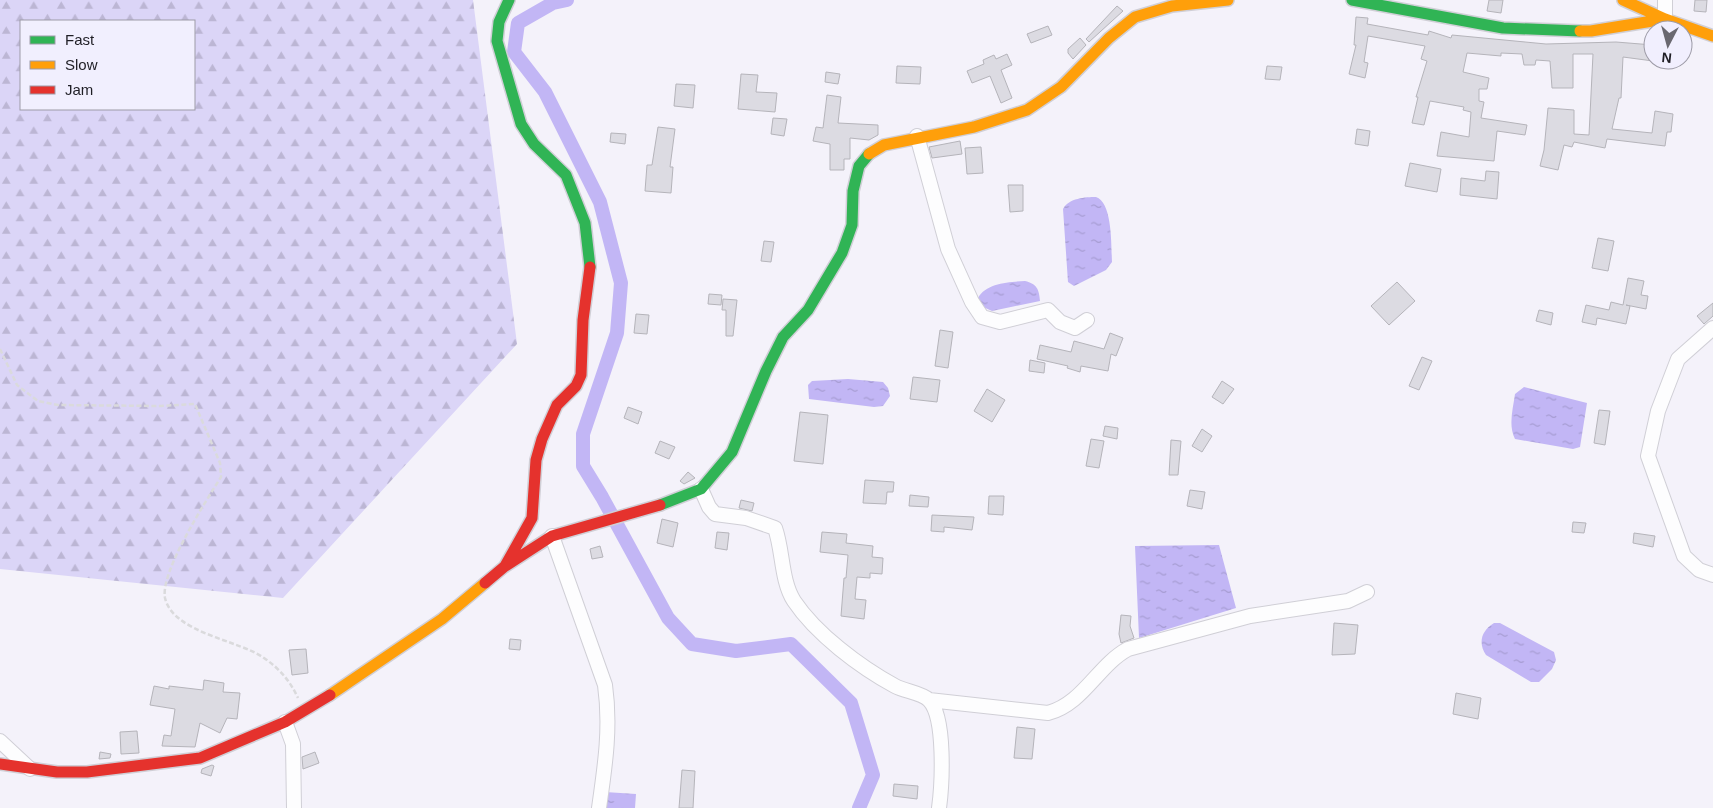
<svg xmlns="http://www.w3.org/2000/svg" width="1713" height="808" viewBox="0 0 1713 808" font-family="Arial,sans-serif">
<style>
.forest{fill:url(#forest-firs);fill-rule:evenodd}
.water{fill:url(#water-ripples)}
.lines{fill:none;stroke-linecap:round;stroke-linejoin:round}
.canal{stroke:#c2b6f5;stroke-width:14}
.building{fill:#dcdbe2;stroke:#b5b4ba}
.street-casing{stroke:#d0cfd6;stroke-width:16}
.fast-casing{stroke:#d0cfd6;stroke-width:14}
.slow-casing{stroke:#d0cfd6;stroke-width:14}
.jam-casing{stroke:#d0cfd6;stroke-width:14}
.path{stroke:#dadadc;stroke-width:2.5;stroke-dasharray:5 2.5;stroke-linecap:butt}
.street{stroke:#fdfdfe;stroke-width:14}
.fast{stroke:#30b455;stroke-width:11}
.slow{stroke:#ff9f0a;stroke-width:11}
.jam{stroke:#e5322d;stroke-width:11}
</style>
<defs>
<pattern id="forest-firs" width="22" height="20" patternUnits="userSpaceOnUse" patternTransform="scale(1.25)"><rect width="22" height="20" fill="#dbd5f7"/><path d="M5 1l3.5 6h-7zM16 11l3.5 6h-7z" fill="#bcb6d4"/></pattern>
<pattern id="water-ripples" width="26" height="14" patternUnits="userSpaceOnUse" patternTransform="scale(1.25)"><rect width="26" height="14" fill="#c2b6f5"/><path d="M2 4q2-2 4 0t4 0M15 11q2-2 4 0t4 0" fill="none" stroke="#a69cd2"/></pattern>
</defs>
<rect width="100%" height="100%" fill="#f4f2fa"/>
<!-- forest -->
<path class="forest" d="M0 0H473L517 344 283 598 0 569ZM21 21H194V109H21Z"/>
<!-- water -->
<path class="water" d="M1096 197C1113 203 1111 246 1112 262L1106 270 1074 286 1068 282 1063 209C1069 198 1085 197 1096 197Z
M1025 281C1037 284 1039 289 1040 301L992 311 981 306 978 298C986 283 1009 282 1025 281Z
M848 379 883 382 888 388 890 396 883 406 874 407 809 399 808 385 812 381Z
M1524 387 1587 403 1580 447 1573 449 1515 439C1508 425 1513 409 1515 394Z
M1219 545 1236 608 1139 638 1135 546Z
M1494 623H1500L1554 652 1556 660 1552 669 1539 682H1531L1486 655C1478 643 1481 631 1494 623Z
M605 792 636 794 635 808H606Z"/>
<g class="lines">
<!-- canal -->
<path class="canal" d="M567 0 553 3 518 23 514 52 545 92 600 202 621 283 617 333 583 434V466L602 497 668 618 692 644 736 651 791 644 851 703 873 775 859 808"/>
</g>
<!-- building -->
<path class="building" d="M1489 0H1503L1501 13 1487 11Z
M1695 0H1707L1706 12 1694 11Z
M1117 6 1123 11 1089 42 1086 39Z
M1356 17 1368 18 1367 24 1428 35 1429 31 1451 38 1452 35 1546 44 1616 42 1653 45V61L1623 57 1621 98H1619L1612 129 1652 133 1655 111 1673 114 1671 132H1667L1665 146 1607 139 1605 148 1574 142 1572 147 1564 145 1558 170 1540 166 1544 150 1548 108 1574 110V134L1589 135 1593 54H1573V88H1552L1550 61 1536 60 1535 65H1524L1522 54 1501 53V56L1467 53 1463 72 1489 78 1487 89H1479V101L1484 102 1481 118 1527 125 1525 135 1497 131 1494 161 1437 156 1441 132 1469 137 1471 112 1463 110 1464 107 1430 101 1424 125 1412 123 1418 97H1416L1427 61 1421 59 1425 46 1368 36 1364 62 1368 63 1365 78 1349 74 1356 45H1354Z
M1048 26 1052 35 1031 43 1027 34Z
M1080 38 1086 45 1073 59 1068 53V49Z
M1007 54 1012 65 1001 70 1012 98 1001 103 990 76 972 83 967 71 984 64 983 60 994 55 996 59Z
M897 66 921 67 920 84 896 83Z
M1267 66 1282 67 1280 80 1265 79Z
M826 72 840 74 838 84 825 82Z
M741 74 758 75 756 92 777 93 775 112 738 109Z
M676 84 695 85 693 108 674 106Z
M827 95 841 97 838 123 878 125V135L869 140 850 138V159H844V170H830V144L813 141 816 127 823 128Z
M773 118 787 119 784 136 771 134Z
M658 127 675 129 670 167H673L671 193 645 191 647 165H652Z
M1357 129 1370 131 1368 146 1355 144Z
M611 133 626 134 625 144 610 142Z
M960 141 962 154 932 158 929 147Z
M981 147 983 173 967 174 965 148Z
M1410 163 1441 169 1437 192 1405 186Z
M1486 171 1499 172 1497 199 1460 195 1461 178 1485 181Z
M1008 185H1023V211L1010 212Z
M1598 238 1614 241 1608 271 1592 268Z
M764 241 774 242 771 262 761 261Z
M1628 278 1644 281 1641 295 1648 296 1646 309 1626 305 1630 306 1626 324 1597 318 1596 325 1582 322 1586 305 1609 310 1611 302 1623 305Z
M1397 282 1415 301 1389 325 1371 306Z
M709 294 722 295 721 305 708 304Z
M723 299 737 300 733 336H726V310H722Z
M1713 303V316L1704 324 1697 316Z
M1539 310 1553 313 1551 325 1536 321Z
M636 314 649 315 647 334 634 333Z
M940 330 953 332 948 368 935 366Z
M1110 333 1123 338 1116 356 1111 354 1108 371 1081 366 1080 372 1067 368 1068 366 1037 359 1040 345 1071 352 1074 341 1104 349Z
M1422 357 1432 361 1419 390 1409 386Z
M1030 360 1045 363 1044 373 1029 371Z
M913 377 940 380 937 402 910 399Z
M1222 381 1234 389 1223 404 1212 397Z
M987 389 1005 400 992 422 974 411Z
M628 407 642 412 638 424 624 418Z
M1599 410 1610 411 1605 445 1594 443Z
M800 412 828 415 823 464 794 461Z
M1105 426 1118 428 1117 439 1103 436Z
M1202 429 1212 436 1202 452 1192 446Z
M1091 439 1104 441 1099 468 1086 466Z
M1171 440 1181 441 1178 475H1169Z
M660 441 675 447 669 459 655 453Z
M688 472 695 478 684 484 680 481Z
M865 480 894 482 893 492H887L886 504 863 503Z
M1190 490 1205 492 1202 509 1187 506Z
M910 495 929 497 928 507 909 506Z
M989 496H1004L1003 515 988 514Z
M741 500 754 503 752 511 739 508Z
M932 515 974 517 972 530 944 527V532L931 531Z
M662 519 678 523 673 547 657 543Z
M1573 522 1586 523 1584 533 1572 532Z
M717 532 729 533 727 550 715 548Z
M822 532 847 534 846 543 873 546 872 557 883 558 882 574 870 573V578L857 577 855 599 866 600 864 619 841 616 844 578H846L848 555 820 552Z
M1634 533 1655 536 1653 547 1633 543Z
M600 546 603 557 592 559 590 549Z
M1121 615 1131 616 1130 626 1134 638 1121 643 1119 634Z
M1334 623 1358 625 1355 654 1332 655Z
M510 639 521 640 520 650 509 649Z
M306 649 308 673 292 675 289 650Z
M204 680 224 683 223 692 240 693 237 719 227 718 220 733 200 723 195 747 162 746 164 735 171 736 175 709 150 705 154 686 169 689V686L203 690Z
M1456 693 1481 698 1478 719 1453 714Z
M1017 727 1035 729 1032 759 1014 758Z
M137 731 139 753 121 754 120 732Z
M100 752 111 754 110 758 99 759Z
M315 752 319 763 303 769 302 757Z
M212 765 214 766 211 776 201 773 202 769Z
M682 770 695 771 693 808H679Z
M894 784 918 786 917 799 893 796Z"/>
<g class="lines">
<defs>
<path id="street" d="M1665 0V19
M917 136 948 249 972 302 982 317 1000 322 1048 310 1060 322 1075 328 1087 320
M1713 328 1678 359 1658 411 1648 456 1684 556 1699 570 1713 575
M701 489 709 507 715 514 746 518 775 528C783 550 781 581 794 601 816 634 860 667 895 686 904 691 922 693 929 700 946 717 942 786 939 808
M552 536 605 685C611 727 605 766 599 808
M929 700 1048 713C1083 704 1098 665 1128 649L1250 616 1348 601 1367 592
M285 722 293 744 294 808
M0 741 30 769"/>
<path id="fast" d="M509 0 499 22 497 41 521 124 534 144 566 175 585 223 590 267
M1352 0 1503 28 1580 31
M660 505 701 489 732 452 766 371 783 337 808 310 842 253 852 225 853 191 859 166 869 154"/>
<path id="slow" d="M1623 0 1665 19 1713 36
M1580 31H1591L1665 19
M869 154 884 145 974 127 1027 110 1061 87 1109 38 1135 17 1172 6 1228 0
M330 695 442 619 485 583"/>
<path id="jam" d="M505 566 532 518 536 460 542 439 557 405 576 386 581 375 583 320 590 267
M485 583 504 567 552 536 660 505
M0 764 57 772H87L200 758 285 722 330 695"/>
</defs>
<!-- street casing -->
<use href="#street" class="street-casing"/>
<!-- fast casing -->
<use href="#fast" class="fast-casing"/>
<!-- slow casing -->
<use href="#slow" class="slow-casing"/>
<!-- jam casing -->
<use href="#jam" class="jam-casing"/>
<!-- path -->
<path class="path" d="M0 349 17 385 38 401 58 405 160 406 195 404 220 463 221 477C206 501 160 572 165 598 173 633 239 640 264 658 280 669 290 681 298 698"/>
<!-- street -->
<use href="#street" class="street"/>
<!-- fast -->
<use href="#fast" class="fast"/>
<!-- slow -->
<use href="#slow" class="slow"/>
<!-- jam -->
<use href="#jam" class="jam"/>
</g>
<!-- legend -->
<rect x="20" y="20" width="175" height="90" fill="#f1effe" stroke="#9d9ba7"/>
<rect x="30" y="36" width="25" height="8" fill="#30b455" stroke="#9d9ba7"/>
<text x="65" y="45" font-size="15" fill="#1f1e25">Fast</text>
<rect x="30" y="61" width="25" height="8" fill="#ff9f0a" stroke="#9d9ba7"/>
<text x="65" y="70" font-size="15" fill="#1f1e25">Slow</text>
<rect x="30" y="86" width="25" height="8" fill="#e5322d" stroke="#9d9ba7"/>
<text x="65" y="95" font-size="15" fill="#1f1e25">Jam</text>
<!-- north arrow -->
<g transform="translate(1668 45) rotate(186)"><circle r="24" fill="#f1effe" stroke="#9d9ba7"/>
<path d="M0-4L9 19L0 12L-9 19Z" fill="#6a6870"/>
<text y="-8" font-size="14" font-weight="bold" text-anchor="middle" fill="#1f1e25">N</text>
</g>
</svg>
